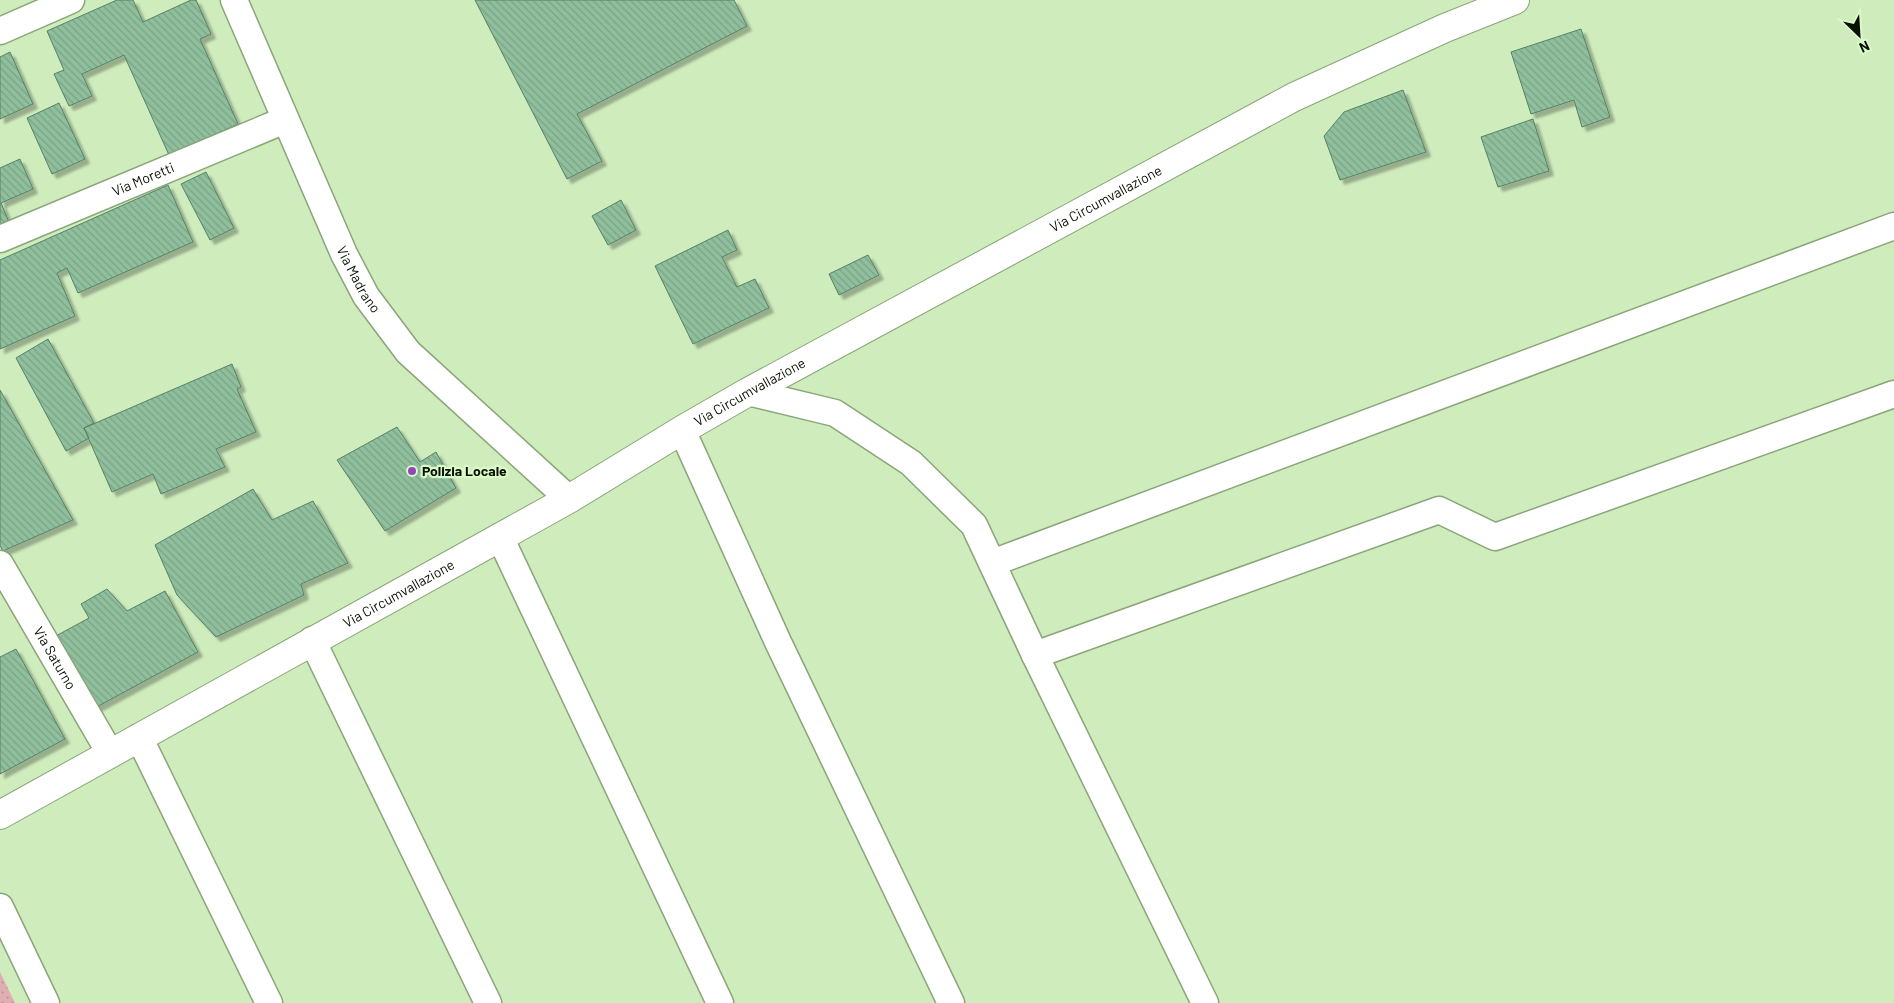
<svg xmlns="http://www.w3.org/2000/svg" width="1894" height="1003" viewBox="0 0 1894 1003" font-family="Barlow,sans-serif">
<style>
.green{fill:url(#green-dots)}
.building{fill:url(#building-back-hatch);stroke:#558263;filter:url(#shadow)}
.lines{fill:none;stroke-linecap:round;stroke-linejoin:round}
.minor-casing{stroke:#8aa579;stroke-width:29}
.secondary-casing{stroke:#8aa579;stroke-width:30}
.minor{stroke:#fff;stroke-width:26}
.secondary{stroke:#fff;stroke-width:28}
.poi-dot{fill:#9346b7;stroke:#dcfaca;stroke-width:2}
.labels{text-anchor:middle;stroke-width:4.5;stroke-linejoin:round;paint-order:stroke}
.street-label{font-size:14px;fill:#081103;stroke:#dcfaca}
.poi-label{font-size:14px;font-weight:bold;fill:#081103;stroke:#dcfaca;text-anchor:start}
</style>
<defs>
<pattern id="green-dots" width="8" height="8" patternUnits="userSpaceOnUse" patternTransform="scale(1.25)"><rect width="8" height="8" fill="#dfaeb1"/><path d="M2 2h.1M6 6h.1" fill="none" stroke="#be9597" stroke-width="1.8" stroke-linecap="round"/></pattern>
<pattern id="building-back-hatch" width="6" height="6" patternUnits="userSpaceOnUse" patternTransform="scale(1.25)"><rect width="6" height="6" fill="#8fbf9d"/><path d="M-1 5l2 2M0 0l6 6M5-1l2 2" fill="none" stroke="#7aa386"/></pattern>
<filter id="shadow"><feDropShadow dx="4.5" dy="4.5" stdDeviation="1" flood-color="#0004"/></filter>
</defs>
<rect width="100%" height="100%" fill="#cfecbd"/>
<!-- green -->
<path class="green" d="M0 972 15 1003H0Z"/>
<!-- building -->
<path class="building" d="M117 0H133L143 22 191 0H196L211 34 200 39 238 124 169 155 124 55 82 74 92 96 69 106 54 74 64 70 47 31Z
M475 0H734L747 26 577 114 602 161 567 179Z
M1581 29 1610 117 1582 127 1574 100 1531 114 1511 52Z
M10 52 33 104 0 119V57Z
M1403 90 1426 152 1340 180 1324 136 1344 112Z
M59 103 85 159 52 174 27 118Z
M1533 119 1549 171 1498 187 1481 137Z
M20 159 33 189 1 203 11 227 0 232V168Z
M206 172 234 228 210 240 181 184Z
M168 185 193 242 78 293 67 268 57 273 75 316 0 349V260Z
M621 200 636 230 608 245 592 216Z
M728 230 737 250 722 257 737 287 755 279 769 308 693 344 655 266Z
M868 255 879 275 839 295 829 274Z
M48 339 94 423 84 428 89 438 66 451 16 358Z
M232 364 241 387 237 389 256 432 216 449 225 467 161 494 153 474 112 492 84 428Z
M0 390 73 520 3 551 0 546Z
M397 427 420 462 436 452 456 488 385 531 337 460Z
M253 489 272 520 313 501 348 563 301 584 304 595 216 637 177 595 155 545Z
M107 589 127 611 165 591 198 652 93 709 54 637 89 618 81 604Z
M16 649 65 739 0 774V657Z"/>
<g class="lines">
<defs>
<g id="minor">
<path id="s1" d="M234 0 344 254 366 296 408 352 569 499"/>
<path d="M0 31 71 0"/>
<path id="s2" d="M0 239 285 120"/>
<path d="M748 392 835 413 911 463 974 525 1035 655 1205 1003"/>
<path d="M682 430 778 642 951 1003"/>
<path d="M500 537 720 1003"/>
<path d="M992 563 1894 226"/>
<path id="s3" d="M0 564 110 753"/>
<path d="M312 640 488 1003"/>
<path d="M1035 655 1439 510 1495 537 1894 394"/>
<path d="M139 737 269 1003"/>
<path d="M0 907 46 1003"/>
</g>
<g id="secondary">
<path id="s4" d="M0 815 569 499 682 430 748 392 1294 97 1445 28 1515 0"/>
</g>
</defs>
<!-- minor casing -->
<use href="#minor" class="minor-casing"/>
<!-- secondary casing -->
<use href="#secondary" class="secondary-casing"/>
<!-- minor -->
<use href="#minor" class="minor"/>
<!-- secondary -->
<use href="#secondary" class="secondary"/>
</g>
<!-- markers -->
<circle class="poi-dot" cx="412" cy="471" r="5"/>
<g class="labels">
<!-- street labels -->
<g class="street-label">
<text dy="5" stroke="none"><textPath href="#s2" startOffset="155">Via Moretti</textPath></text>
<text dy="5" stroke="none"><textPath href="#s4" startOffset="1266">Via Circumvallazione</textPath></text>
<text dy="5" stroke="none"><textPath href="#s1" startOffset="306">Via Madrano</textPath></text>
<text dy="5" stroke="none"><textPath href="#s4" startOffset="861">Via Circumvallazione</textPath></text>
<text dy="5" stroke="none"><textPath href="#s4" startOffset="456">Via Circumvallazione</textPath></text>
<text dy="5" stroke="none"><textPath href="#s3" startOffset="109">Via Saturno</textPath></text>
</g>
<!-- poi labels -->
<g class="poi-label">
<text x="422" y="476">Polizia Locale</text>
</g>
</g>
<!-- north arrow -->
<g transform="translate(1859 35) rotate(155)" stroke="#dcfaca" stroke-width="4" paint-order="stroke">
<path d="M0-4L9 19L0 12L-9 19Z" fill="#081103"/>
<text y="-8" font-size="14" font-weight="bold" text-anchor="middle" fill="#081103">N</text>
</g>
</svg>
